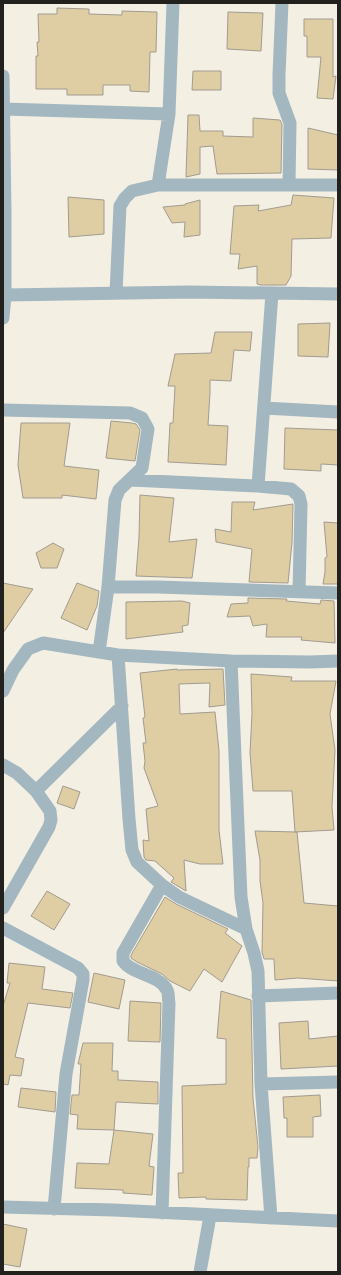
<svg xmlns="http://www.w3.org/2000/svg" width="341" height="1275" viewBox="0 0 341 1275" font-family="'Archivo Narrow',sans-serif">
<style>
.building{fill:#dfcda4;stroke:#a19c90}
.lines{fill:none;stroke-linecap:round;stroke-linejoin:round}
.minor{stroke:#a3b7c1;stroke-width:13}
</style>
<rect width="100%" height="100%" fill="#f4efe3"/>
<!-- building -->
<path class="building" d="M57 8 89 9V14L122 15V11L157 12 156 52H150L149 92 130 91V85H103V95H67V89H36V56H38L37 42H39L38 14H57Z
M228 12 263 13 261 51 227 49Z
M304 19H333V77L336 76 333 99 317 98 321 57H307V36H304Z
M193 71H221V90H192Z
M188 115H199L200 131H223V136L253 137V118L280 120 282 124 281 173 217 174 213 146 200 147V174L186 177Z
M308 128 338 135V170L308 169Z
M293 195 334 198 331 238 292 239 291 276 286 285H261L257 284V266L238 269 240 254H230L234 206 259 205 258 211 291 205Z
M68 197 104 200V234L69 237Z
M200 200V235L184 237 185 222 172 223 163 207 185 205V204Z
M330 323 328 357 298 356V324Z
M215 332H252L250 351 234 350 231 381 210 380V393L208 425 228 426 226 465 168 462 170 423H173L175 386H168L175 354 211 353Z
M111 421 132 423 136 424 140 430 135 461 106 458Z
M21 423H70L64 466 99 470 96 499 62 495V498H23L18 465Z
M285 428 338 430V465L321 464V471L284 469Z
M140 495 174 498 169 542 197 539 192 578 136 576 139 537Z
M232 502H255L253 510 293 504 292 543 288 583 249 582 252 549 216 542 215 529 231 532Z
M324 522 338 523V584H323L325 572V558L327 557Z
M53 543 64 549 57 568H41L36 553Z
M3 583 33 589 3 633Z
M77 583 99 591 97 606 87 630 61 618Z
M248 598 287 599 286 601 320 604 321 600 334 601 335 643 301 640 302 637H266L267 624 253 626 250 616 227 617 231 604 248 603Z
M182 601 190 603 188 625 182 626 183 632 126 639V602Z
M177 669V670L223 669 225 705 209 707 210 683 179 684 180 714 215 712 219 751V830L223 864H200L184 860 186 891 171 882 174 878 155 861 146 860 144 857 143 840 149 841 146 809 158 806 144 768 145 761 143 743H146L143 718 145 717 140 673Z
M251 674 292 677 291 681H336L330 714 335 750 332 807 334 830 295 832 292 791H253L250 753 252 713Z
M63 786 80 792 74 809 57 803Z
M255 831 297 832 304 903 338 906V981L298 978 275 980 274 959H264L262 952 263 903 260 881V860Z
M47 891 70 904 54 930 31 916Z
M165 897 176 904 228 929 225 933 242 946 222 982 204 969 190 991 170 981 162 974 137 962 131 958V955Z
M9 963 45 967 42 989 73 993 70 1008 28 1003 15 1057 24 1059 21 1076 10 1075 8 1085 3 1084V1006L10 983H7Z
M94 973 125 980 119 1009 88 1002Z
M221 991 251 1000 253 1098 258 1147 257 1158H249V1167H248L247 1200 206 1199V1197L179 1198 178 1173H183L182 1086 226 1084V1039L217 1038Z
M130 1001 161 1003 160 1042 128 1041Z
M308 1021 309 1039 338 1036V1066L281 1069 279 1023Z
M83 1043H113L112 1071H118V1080L158 1082V1104L116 1102 114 1130 77 1129 78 1115 70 1114 72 1095H79L81 1064H78Z
M21 1088 56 1092 55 1112 18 1107Z
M320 1095 321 1116 313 1117V1137H287V1118H284L283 1097Z
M114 1130 153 1134 149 1166 154 1167 152 1195 123 1193V1190L75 1188 77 1163 109 1164Z
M3 1224 27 1229 20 1267 3 1264Z"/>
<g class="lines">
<!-- minor -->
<path class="minor" d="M282 3 279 75V93L290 123 289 185
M3 76 5 211V295L3 318
M4 109 169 114
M158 185 169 114 173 3
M116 293 120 206 125 198 132 191 158 185H338
M5 295 190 292 338 294
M264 408 338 412
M3 410 130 413 142 418 148 429 142 468 119 490 115 500 108 587 99 652
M131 480 258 486 291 489 299 496 301 504 299 592
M258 486 272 293
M108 587H158L338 593
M118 655 129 819 132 850 137 862 162 885 179 897 246 929
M231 661 241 897 246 929 254 953 258 971 261 1084 271 1218
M3 691 13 670 28 649 43 643 118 655 231 661 310 662 338 661
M3 765 17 773 36 791 50 811 51 820 49 827 3 908
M36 791 122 706
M3 928 78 968 83 974V980L66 1074 54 1209
M258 996 338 993
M261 1084 338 1082
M3 1207 114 1210 338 1221
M162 1213 169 1003C168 999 169 993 167 990 159 974 133 975 123 961V953L162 885
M200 1272 210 1216"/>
</g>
<!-- border -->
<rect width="341" height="1275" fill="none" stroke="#23211d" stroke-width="8"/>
</svg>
